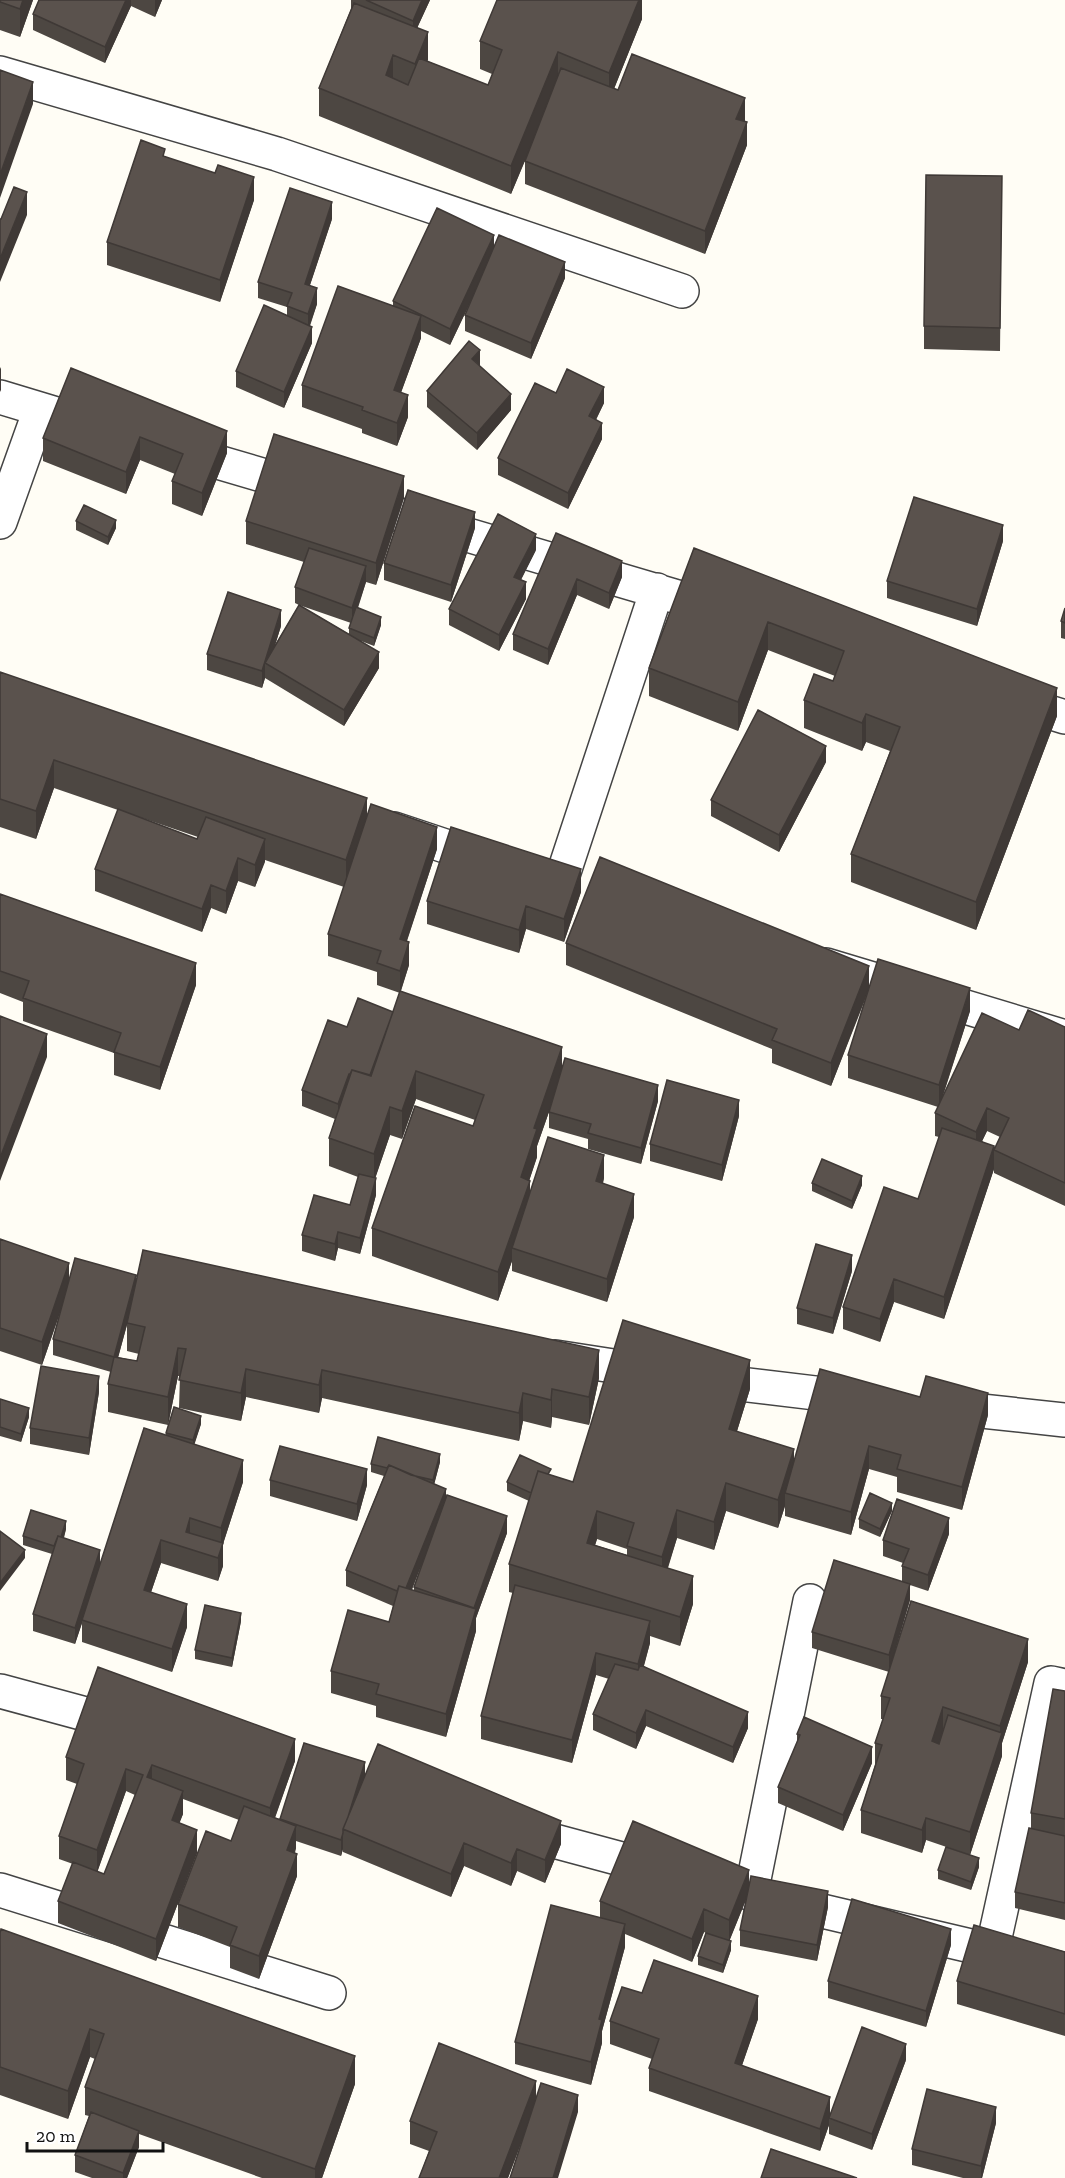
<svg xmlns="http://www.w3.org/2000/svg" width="1065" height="2178" viewBox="0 0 1065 2178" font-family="'Zilla Slab',serif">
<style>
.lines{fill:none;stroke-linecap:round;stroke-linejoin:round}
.street-casing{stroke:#444;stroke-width:36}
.street{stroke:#fff;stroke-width:33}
.wall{fill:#4d4742;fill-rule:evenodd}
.shaded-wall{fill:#3f3936}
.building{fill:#5a524d;stroke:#3f3936;stroke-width:1.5}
</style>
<rect width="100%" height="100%" fill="#fffdf5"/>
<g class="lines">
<defs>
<path id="street" d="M0 73 277 154 682 291
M0 397 96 426
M180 451 303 487
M356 502 718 609
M0 522 40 410
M1013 701 1065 717
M394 829 487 860
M560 884 657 590
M826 965 1065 1037
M555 1357 652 1372
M706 1380 857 1398
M944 1407 1065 1420
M0 1691 126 1725
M517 1831 662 1870
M0 1890 329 1993
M751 1894 810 1601
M784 1902 992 1951 1065 1970
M992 1951 1051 1683 1065 1686"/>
</defs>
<!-- street casing -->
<use href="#street" class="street-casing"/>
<!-- street -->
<use href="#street" class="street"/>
</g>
<!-- wall -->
<path class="wall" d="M0 0H33L20 37 0 30Z
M39 0H162L155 17 131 6 105 63 33 30V14Z
M351 0H430L417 28 427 61 488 85 492 74 480 69V41L642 0V19L614 89 745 120 747 145 705 254 525 184V161L533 142 511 194 319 116V88L351 9Z
M165 157 254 200 220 302 107 265V242Z
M1002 176 1000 351 924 349V326Z
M332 219 310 285 317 304 310 326 312 343 284 408 236 387V371L287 315V307L258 298V282Z
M494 246 565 278 531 359 465 331V315L472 299 450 345 421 331V338L401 392 408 417 397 446 362 433V429L302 407V385L393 306V301Z
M480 366 511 410 477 450 427 407V391Z
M71 368 227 453 202 516 172 504V481L175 474 140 460 126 494 43 461V438Z
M556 393 604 403 596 420 602 439 568 509 498 475V458Z
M404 498 376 585 366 582 358 608 381 625 374 646 361 641 379 668 344 726 265 678 262 688 207 670V654L281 626 275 645 299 605 295 603V587L304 562 246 544V521ZM299 605 351 623 349 628V634Z
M76 521 116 528 108 545 76 530Z
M475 528 451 602 384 580V563Z
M556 533 622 577 609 609 577 595 548 665 513 650V634Z
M1003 541 977 626 887 598V581Z
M694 548 1057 716 976 930 851 882V854L890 751 866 742 862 751 804 728V700L833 681 835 676 768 650 738 731 649 696V668Z
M536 550 521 580 526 599 499 651 449 625V609Z
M1065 608V639L1061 638V621Z
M0 672 367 818 437 849 407 941 409 965 401 991 562 1070 658 1101 641 1164 588 1149V1139L549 1128V1112L551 1106 537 1146V1157L529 1181 530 1193 604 1178 603 1184 634 1217 607 1302 512 1271V1261L498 1301 372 1256V1228L473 1126 475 1120 416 1099 402 1139 390 1135 375 1178 376 1195 360 1254 338 1248 335 1261 302 1251V1235L350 1205 358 1177 329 1166V1138L335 1119 302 1106V1090L347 1027 393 1012 400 993 377 985V972L328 956V934L344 887 265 860 255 887 238 881 226 914 211 908 202 932 95 891V869L118 810 54 788 36 839 0 827ZM139 817 198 837 197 839Z
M826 762 779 852 711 816V800Z
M581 892 564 942 526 929 519 953 427 924V901Z
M0 894 196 985 160 1090 114 1075V1053L23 1021V1002L0 993Z
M566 943 869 987 970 1011 942 1099 1019 1030 1065 1027V1206L994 1173V1169L944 1319 894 1302 880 1342 843 1329V1307L918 1199 939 1137 935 1136V1113L938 1107 848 1078V1055L867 995 831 1086 772 1063V1049L566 965ZM987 1131 1000 1137 994 1150 982 1141Z
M739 1116 722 1181 650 1161V1144Z
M812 1183 862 1185 852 1209 812 1191Z
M0 1239 69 1280 136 1281 599 1378 589 1425 552 1417 551 1428 523 1421 519 1441 322 1398 319 1413 246 1397 241 1421 179 1408 180 1376H178L168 1425 108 1412V1384L111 1372 53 1355V1339L61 1310 42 1365 0 1351ZM127 1325V1351L139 1354 137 1361 118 1357Z
M852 1271 833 1334 797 1324V1308Z
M750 1389 737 1431 794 1461 988 1415 962 1510 897 1492V1477L869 1469 851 1535 785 1516V1506L778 1528 726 1511 714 1550 677 1538 668 1568 693 1604 680 1646 650 1636V1643L644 1666 748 1728 733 1763 646 1726 636 1749 593 1730V1714L609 1679 596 1675 572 1763 481 1739V1716L513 1593 509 1592V1564L529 1501 507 1491V1482L551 1475 573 1482ZM597 1539 627 1549V1555L595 1545Z
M99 1392 89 1455 30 1444V1428Z
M0 1399 29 1417 21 1442 0 1436Z
M201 1424 194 1444 243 1482 223 1544V1566L218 1581 161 1563 151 1592 187 1627 172 1672 82 1642V1623L75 1644 33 1631V1614L52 1554 23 1545V1536L66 1529 64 1538 100 1564 166 1435V1433Z
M440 1462 434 1484 446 1496 507 1533 476 1618V1631L446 1737 376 1717V1706L331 1693V1671L389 1622 393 1606 346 1586V1570L384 1476 371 1472V1464ZM421 1566 414 1587V1590H412Z
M270 1480 367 1485 357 1521 270 1496Z
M892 1511 880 1537 859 1528V1519Z
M949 1534 928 1591 910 1585V1600L889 1671 1028 1662 1002 1743V1756L970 1855 926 1840 922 1853 861 1833V1810L875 1765V1743L883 1719H881V1696L889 1672 812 1648V1632L902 1581V1566L903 1563 883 1556V1540Z
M241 1621 232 1667 195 1659V1650Z
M1065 1691V1920L1015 1908V1892L1031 1828V1813Z
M797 1734 872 1763 843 1831 778 1803V1787L797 1743Z
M66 1757 295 1761 275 1818 280 1819 365 1776 561 1844 545 1883 517 1871 511 1886 464 1866 451 1897 343 1852V1849L341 1856 296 1841V1848L295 1853 297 1876 259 1979 230 1968V1947L178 1927V1904L231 1841 239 1820 183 1799V1814L179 1823 197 1853 156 1961 58 1923V1901L73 1864 59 1859V1836L77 1784 66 1780ZM126 1791 135 1795 104 1874 97 1872Z
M979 1867 971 1890 938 1879V1870Z
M749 1884 828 1907 817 1961 740 1946V1930L746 1900 729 1941 731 1950 723 1973 698 1965V1956L706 1933 704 1932 692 1962 625 1934V1947L602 2031V2043L591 2085 515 2064V2042L600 1918V1901Z
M0 1933 355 2084 322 2178H262L139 2134V2147L127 2178H92L75 2172V2155L89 2116 85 2115V2087L95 2059 90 2057 68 2119 0 2095Z
M951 1945 926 2027 828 1998V1981Z
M1065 1952V2036L957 2004V1981Z
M642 1993 758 2019 742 2065 830 2113 906 2060 872 2150 829 2134V2125L820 2151 649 2091V2068L652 2059 610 2044V2021Z
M536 2098 578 2112 525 2133 508 2178H419L429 2151 410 2144V2121Z
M996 2123 982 2178H963L912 2165V2149Z"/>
<!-- shaded-wall -->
<path class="shaded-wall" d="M23 0H33L20 37V9Z
M126 0H131V6L105 63V47Z
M155 0H162L155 17Z
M422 0H430L413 37V21Z
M639 0H642V19L609 101V73Z
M428 32V60L415 92V64Z
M558 52V80L511 194V166Z
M393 55V83L386 75Z
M33 82V104L0 198V175Z
M745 98V120L736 141V119Z
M747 122V145L705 254V231Z
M254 177V200L220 302V280Z
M27 192V215L0 282V259Z
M332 202V219L305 300V284Z
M494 235V252L450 345V329Z
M565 262V278L531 359V343Z
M317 288V304L308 330V314Z
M421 316V338L394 412V390Z
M312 327V343L284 408V392Z
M480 350V366L472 359Z
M1 367V390L0 392V369Z
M604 387V403L589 433V416Z
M511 394V410L477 450V433Z
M408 395V417L397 446V423Z
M602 423V439L568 509V493Z
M227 431V453L202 516V493Z
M140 437V460L126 494V472Z
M404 476V498L376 585V563Z
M475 512V528L451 602V585Z
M116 520V528L108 545V537Z
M1003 525V541L977 626V609Z
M536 534V550L514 593V577Z
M622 561V577L609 609V593Z
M366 566V582L352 624V608Z
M577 579V595L548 665V649Z
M526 582V599L499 651V635Z
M281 610V626L269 665 265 663V678L262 688V671Z
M381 617V625L374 646V638Z
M768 622V650L738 731V702Z
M379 652V668L344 726V710Z
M1057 688V716L976 930V902Z
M866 714V742L862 751V723Z
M826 746V762L779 852V835Z
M54 760V788L36 839V811Z
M367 798V826L346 888V860Z
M437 827V849L400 961V939Z
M265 839V862L255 887V865Z
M238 858V881L226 914V891Z
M581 869V892L564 942V919Z
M211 885V908L202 932V909Z
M526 906V929L519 953V930Z
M409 942V965L400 993V971Z
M196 963V985L160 1090V1067Z
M869 966V988L831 1086V1063Z
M970 988V1011L939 1107V1085Z
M47 1034V1057L0 1181V1158Z
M562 1047V1075L537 1146V1157L521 1205V1177L534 1128Z
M416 1071V1099L402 1139V1111Z
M349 1074V1090L338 1120V1104Z
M658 1085V1101L641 1164V1148Z
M739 1100V1116L722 1181V1165Z
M390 1107V1135L374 1182V1154Z
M987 1108V1131L976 1154V1132Z
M994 1146V1169L944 1319V1297Z
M604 1155V1178L596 1204V1181Z
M862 1176V1185L852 1209V1201Z
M376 1178V1195L360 1254V1238Z
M530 1181V1209L512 1248V1261L498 1301V1272Z
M634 1194V1217L607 1302V1279Z
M338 1232V1248L335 1261V1244Z
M852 1255V1271L833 1334V1318Z
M69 1263V1286L42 1365V1342Z
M136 1275V1291L114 1373V1357Z
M894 1279V1302L880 1342V1319Z
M178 1348V1376L168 1425V1397Z
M599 1350V1378L589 1425V1397Z
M750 1360V1389L729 1457V1429Z
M246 1369V1397L241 1421V1393Z
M322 1370V1398L319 1413V1385Z
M99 1376V1392L89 1455V1438Z
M552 1389V1417L551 1428V1400Z
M523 1393V1421L519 1441V1413Z
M988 1393V1415L962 1510V1487Z
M29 1408V1417L21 1442V1434Z
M201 1416V1424L193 1449V1440Z
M869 1446V1469L851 1535V1512Z
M794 1449V1477L785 1493V1506L778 1528V1500Z
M440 1454V1462L433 1489V1480Z
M243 1460V1482L223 1544V1566L218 1581V1558L221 1551V1528Z
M367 1469V1485L357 1521V1504Z
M726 1483V1511L714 1550V1522Z
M446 1489V1505L403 1610V1594Z
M892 1503V1511L880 1537V1529Z
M677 1510V1538L662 1585V1557Z
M597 1511V1539L587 1571V1543Z
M507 1516V1533L476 1618V1631L446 1737V1714L474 1609Z
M190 1518V1541L186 1532Z
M949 1518V1534L928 1591V1575Z
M66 1521V1529L59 1553V1545Z
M161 1540V1563L144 1613V1590Z
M25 1550V1558L0 1591V1583Z
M100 1550V1566L82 1620V1623L75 1644V1628Z
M693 1576V1604L680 1646V1617Z
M910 1584V1600L889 1672V1655Z
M187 1604V1627L172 1672V1649Z
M241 1613V1621L232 1667V1658Z
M650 1621V1643L638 1686V1664Z
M1028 1639V1662L1002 1743V1756L970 1855V1832L1000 1739V1726Z
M596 1653V1675L572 1763V1740Z
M943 1707V1730L932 1764V1741Z
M646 1710V1726L636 1749V1733Z
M748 1712V1728L733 1763V1747Z
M295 1739V1761L270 1831V1808Z
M872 1747V1763L843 1831V1815Z
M365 1762V1778L344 1829Z
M152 1765V1788L147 1777Z
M126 1769V1791L97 1873V1850Z
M183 1791V1814L172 1843V1820Z
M926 1818V1840L922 1853V1830Z
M561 1821V1844L545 1883V1860Z
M296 1826V1848L287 1872V1850Z
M197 1830V1853L156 1961V1939Z
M343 1833V1849L341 1856V1840Z
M464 1843V1866L451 1897V1874Z
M517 1849V1871L511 1886V1863Z
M297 1854V1876L259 1979V1956Z
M979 1858V1867L971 1890V1882Z
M749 1870V1892L729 1942V1920Z
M828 1891V1907L817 1961V1945Z
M704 1909V1932L692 1962V1939Z
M625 1924V1947L602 2031V2043L591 2085V2062L599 2019Z
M951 1929V1945L926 2027V2011Z
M731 1941V1950L723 1973V1965Z
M758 1996V2019L735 2086V2063Z
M90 2029V2057L68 2119V2091Z
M906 2044V2060L872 2150V2134Z
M355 2056V2084L322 2178H315V2169Z
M536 2081V2103L508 2178H499Z
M578 2095V2112L558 2178H553Z
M830 2097V2118H829V2125L820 2151V2129Z
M996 2107V2123L982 2178H981V2166Z
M139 2131V2147L127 2178H123V2173Z"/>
<!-- building -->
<path class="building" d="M0 0H23L20 9 0 2Z
M39 0H126L105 47 33 14Z
M366 0H422L413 21Z
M497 0H639L609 73 558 52 511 166 319 88 354 3 428 32 415 64 393 55 386 75 408 85 419 58 488 85 502 50 480 41Z
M632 54 745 98 736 119 747 122 705 231 525 161 561 68 618 90Z
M0 70 33 82 0 175Z
M141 140 165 149 163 156 215 173 218 165 254 177 220 280 107 242Z
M926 175 1002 176 1000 328 924 326Z
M14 187 27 192 0 259V219H1Z
M290 188 332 202 305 284 317 288 308 314 287 306 292 293 258 282Z
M437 208 494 235 450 329 393 301Z
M499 235 565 262 531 343 465 315Z
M338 286 421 316 394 390 408 395 397 423 362 410 363 407 302 385Z
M264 305 312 327 284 392 236 371Z
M469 341 480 350 472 359 511 394 477 433 427 391Z
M71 368 227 431 202 493 172 481 183 454 140 437 126 472 43 438Z
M567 369 604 387 589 416 602 423 568 493 498 458 535 383 556 393Z
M274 434 404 476 376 563 246 521Z
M408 490 475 512 451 585 384 563Z
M914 497 1003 525 977 609 887 581Z
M84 505 116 520 108 537 76 521Z
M498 514 536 534 514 577 526 582 499 635 449 609Z
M556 533 622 561 609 593 577 579 548 649 513 634Z
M309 548 366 566 352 608 295 587Z
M694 548 1057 688 976 902 851 854 900 727 866 714 862 723 804 700 814 674 833 681 844 651 768 622 738 702 649 668Z
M228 592 281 610 262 671 207 654Z
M299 605 379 652 344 710 265 663Z
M356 607 381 617 374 638 349 628Z
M1065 608V623L1061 621Z
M0 672 367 798 346 860 54 760 36 811 0 799Z
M758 710 826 746 779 835 711 800Z
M371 804 437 827 400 939 409 942 400 971 377 963 381 951 328 934Z
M118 809 197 839 206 817 265 839 255 865 238 858 226 891 211 885 202 909 95 869Z
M451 827 581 869 564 919 526 906 519 930 427 901Z
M600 857 869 966 831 1063 772 1040 777 1029 566 943Z
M0 894 196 963 160 1067 114 1052 121 1033 23 998 29 981 0 971Z
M878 959 970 988 939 1085 848 1055Z
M400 991 562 1047 534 1128 537 1129 521 1177 530 1181 498 1272 372 1228 415 1106 473 1126 484 1095 416 1071 402 1111 390 1107 374 1154 329 1138 352 1070 371 1076Z
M358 998 393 1012 370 1075 352 1070 350 1074H349L338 1104 302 1090 328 1020 347 1027Z
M1028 1010 1065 1027V1183L994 1150 1009 1118 987 1108 976 1132 935 1113 982 1013 1019 1030Z
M0 1016 47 1034 0 1158Z
M565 1058 658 1085 641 1148 588 1133 591 1124 549 1112Z
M667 1080 739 1100 722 1165 650 1144Z
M942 1128 994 1146 944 1297 894 1279 880 1319 843 1307 884 1187 918 1199Z
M548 1137 604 1155 596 1181 634 1194 607 1279 512 1248Z
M822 1159 862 1176 852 1201 812 1183Z
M359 1174 376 1178 360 1238 338 1232 335 1244 302 1235 314 1195 350 1205Z
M0 1239 69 1263 42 1342 0 1328Z
M816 1244 852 1255 833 1318 797 1308Z
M143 1250 599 1350 589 1397 552 1389 551 1400 523 1393 519 1413 322 1370 319 1385 246 1369 241 1393 179 1380 186 1349 178 1348 168 1397 108 1384 114 1357 137 1361 145 1327 127 1323Z
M75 1258 136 1275 114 1357 53 1339Z
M623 1320 750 1360 729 1429 794 1449 778 1500 726 1483 714 1522 677 1510 662 1557 627 1546 634 1523 597 1511 587 1543 693 1576 680 1617 509 1564 538 1471 573 1482Z
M41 1366 99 1376 89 1438 30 1428Z
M820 1369 920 1397 926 1376 988 1393 962 1487 897 1469 901 1455 869 1446 851 1512 785 1493Z
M0 1399 29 1408 21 1434 0 1427Z
M174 1407 201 1416 193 1440 166 1433Z
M144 1428 243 1460 221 1528 190 1518 186 1532 223 1543 218 1558 161 1540 144 1590 187 1604 172 1649 82 1620Z
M378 1437 440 1454 433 1480 411 1475 389 1465 387 1468 371 1464Z
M280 1446 367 1469 357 1504 270 1480Z
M520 1455 551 1469 548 1474 538 1471 531 1493 507 1482Z
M389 1465 446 1489 406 1588 399 1586 397 1591 346 1570Z
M870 1493 892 1503 880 1529 859 1519Z
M447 1495 507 1516 474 1608 414 1587Z
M897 1499 949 1518 928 1575 902 1566 909 1549 883 1540Z
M31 1510 66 1521 61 1537 58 1536 54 1546 23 1536Z
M0 1531 25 1550 0 1583Z
M58 1536 100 1550 75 1628 33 1614Z
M834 1560 910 1584 889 1655 812 1632Z
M515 1585 650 1621 638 1664 596 1653 572 1740 481 1716Z
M399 1586 476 1609 446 1714 376 1694 379 1684 331 1671 348 1610 389 1622Z
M911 1601 1028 1639 1000 1726 943 1707 932 1741 939 1744 948 1715 1002 1733 970 1832 926 1818 922 1830 861 1810 882 1745 875 1743 890 1698 881 1696Z
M205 1605 241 1613 232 1658 195 1650Z
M615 1664 638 1670 640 1665 748 1712 733 1747 646 1710 636 1733 593 1714Z
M98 1667 295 1739 270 1808 152 1765 147 1777 183 1791 172 1820 197 1830 156 1939 58 1901 73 1862 104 1874 143 1775 126 1769 97 1850 59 1836 84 1764 66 1757Z
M1053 1689 1065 1691V1819L1031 1813Z
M804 1717 872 1747 843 1815 778 1787 800 1735 797 1734Z
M304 1743 365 1762 348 1817 343 1829V1833L341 1840 280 1819Z
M378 1744 561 1821 545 1860 517 1849 511 1863 464 1843 451 1874 343 1829Z
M244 1806 296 1826 287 1850 297 1854 259 1956 230 1945 237 1927 178 1904 206 1831 231 1841Z
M633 1821 749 1870 729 1920 704 1909 692 1939 600 1901Z
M1029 1828 1065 1836V1903L1015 1892Z
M946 1847 979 1858 971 1882 938 1870Z
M751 1876 828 1891 817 1945 740 1930Z
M852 1899 951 1929 926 2011 828 1981Z
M551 1905 625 1924 599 2019 602 2020 591 2062 515 2042Z
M974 1925 1065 1952V2014L957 1981Z
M1 1929 355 2056 315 2169 85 2087 104 2034 90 2029 68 2091 0 2067V1933Z
M706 1933 731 1941 723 1965 698 1956Z
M654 1960 758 1996 735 2063 830 2097 820 2129 649 2068 659 2039 610 2021 622 1987 642 1993Z
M862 2027 906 2044 872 2134 829 2118Z
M439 2043 536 2081 499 2178H419L437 2132 410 2121Z
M541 2083 578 2095 553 2178H510Z
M927 2089 996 2107 981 2166 912 2149Z
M91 2112 139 2131 123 2173 75 2155Z
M771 2149 857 2178H761Z"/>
<!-- scale -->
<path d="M27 2142v9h136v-9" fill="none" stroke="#111111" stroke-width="3"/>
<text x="36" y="2142" font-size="18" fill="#111111" stroke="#ffffff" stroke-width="4.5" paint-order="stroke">20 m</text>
</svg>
